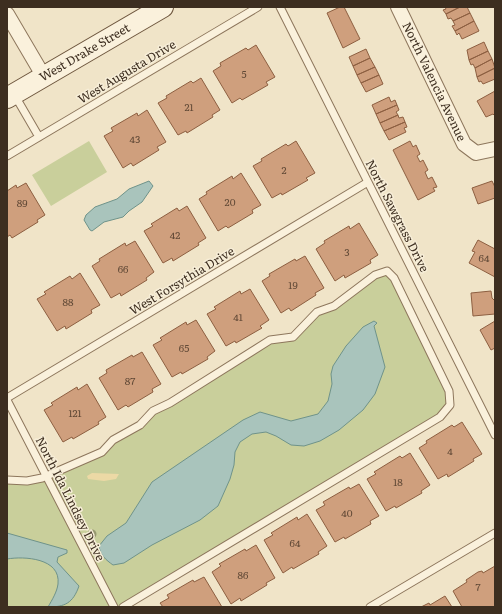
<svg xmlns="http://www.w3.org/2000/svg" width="502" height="614" viewBox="0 0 502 614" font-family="Literata,serif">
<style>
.green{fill:#c9cf9b}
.sand{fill:#ecd9a5}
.water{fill:#a9c4bc;stroke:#6f938a}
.building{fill:#cf9f7d;stroke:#8d5f41}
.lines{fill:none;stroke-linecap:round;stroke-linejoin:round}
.lane-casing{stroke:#8d765c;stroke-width:9}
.street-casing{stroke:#8d765c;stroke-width:16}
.secondary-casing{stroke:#6f573f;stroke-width:22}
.lane{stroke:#faf1dc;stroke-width:7}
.street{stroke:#faf1dc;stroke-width:14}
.secondary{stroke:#faf1dc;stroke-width:20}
.tree{fill:#96986f}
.labels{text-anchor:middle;stroke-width:3;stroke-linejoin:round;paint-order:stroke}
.number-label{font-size:10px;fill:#624a37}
.street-label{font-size:12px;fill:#3d2e20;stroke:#f7eed8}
</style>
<rect width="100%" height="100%" fill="#f0e4c8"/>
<!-- green -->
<path class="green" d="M89 141 107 172 51 206 32 175Z
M387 271 449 391 450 405 440 417 118 607H7V480L27 481 102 452 140 425 153 411 270 340 293 337 317 312 353 293Z"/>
<!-- sand -->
<path class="sand" d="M92 473 119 474 116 479 104 481 88 479 87 476Z"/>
<!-- water -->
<path class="water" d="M149 181 153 186 142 202 129 211 123 217 104 222 92 231 90 230 84 220 86 215 95 207 117 199 129 189Z
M374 321 377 323 374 326 385 367 375 394 363 410 339 430 320 441 304 446 291 445 276 436 266 432 252 434 240 442 235 452 234 465 230 479 218 506 200 520 152 545 124 563 113 565C106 560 100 555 99 546L107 536 126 523 152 482 243 420 260 412 291 421 318 414 328 401 332 384 331 374 333 366 346 346 363 327Z
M7 533 67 550V553L58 557 57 562 79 586C73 603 65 607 48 607 52 600 57 592 58 584 61 558 24 556 7 559Z"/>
<!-- building -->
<path class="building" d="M340 7H344L360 39 343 48 327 13Z
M445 7H460L446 14 443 10 446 9Z
M460 7H467L470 13 453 21 451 18 448 19 446 14Z
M470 13 474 21 455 31 452 26 455 25 453 21Z
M474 21 479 31 462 39 459 33 457 35 455 31Z
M484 42 488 51 469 60 467 50Z
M256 45 275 77 266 82 268 85 242 100 240 98 232 103 213 71 221 66 220 63 246 48 248 50Z
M366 49 370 58 353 66 349 57Z
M488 51 492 59 475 68 473 64 471 65 469 60Z
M370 58 375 67 357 75 353 66Z
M492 59 495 68 477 77 475 68Z
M375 67 379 75 361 83 357 75Z
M495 68V79L483 84 481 81 479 82 477 77Z
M379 75 383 84 366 92 361 83Z
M201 78 220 110 212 115 213 117 187 133 186 131 178 135 158 103 167 98 166 96 191 81 193 83Z
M495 91V116L493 114 486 117 477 101Z
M389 97 391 102 395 100 397 105 376 114 372 105Z
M397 105 399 110 396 112 398 115 380 123 376 114Z
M147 110 166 142 157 147 159 150 133 166 131 163 123 168 104 136 113 131 111 128 137 113 138 116Z
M398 115 399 118 403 117 405 122 384 131 380 123Z
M405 122 407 127 404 128 406 132 389 140 384 131Z
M296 141 315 173 306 178 308 180 282 195 281 193 272 198 253 166 262 161 261 159 286 144 288 146Z
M410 141 413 147 416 145 420 154 417 156 420 162 423 160 428 170 425 172 428 179 432 177 437 187 433 188 435 191 418 200 393 150Z
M241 173 261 205 252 210 253 213 228 228 226 226 218 231 199 199 207 194 206 192 232 176 233 179Z
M492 181 495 187V198L478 204 472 188Z
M26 183 45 215 37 220 38 222 12 238 10 235 7 237V191L16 185 17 188Z
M187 206 206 238 198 243 199 245 173 261 172 258 163 263 144 231 153 226 151 224 177 208 179 211Z
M359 223 378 255 370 260 371 263 345 278 344 275 335 281 316 249 325 243 324 241 349 226 350 229Z
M478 240 495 249V277L469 263 475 252 472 251Z
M135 241 154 272 146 278 147 280 121 296 120 293 111 298 92 266 100 261 99 259 125 243 126 246Z
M305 256 324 288 315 293 316 295 291 311 289 308 281 313 262 281 270 276 269 274 295 259 296 261Z
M80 273 100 305 91 310 92 313 66 329 65 326 57 331 37 299 46 294 44 292 70 276 72 279Z
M250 289 269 320 260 326 262 328 236 343 235 341 226 346 207 314 216 309 214 307 240 291 241 294Z
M491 291 492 298 495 301V314L473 316 471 293Z
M196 320 215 351 207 357 208 359 182 374 181 372 172 377 153 345 162 340 160 338 186 322 187 325Z
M495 321V348L491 350 480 330Z
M142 352 161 384 152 389 153 392 128 407 126 405 118 410 99 378 107 373 106 370 132 355 133 357Z
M87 384 106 417 98 422 99 424 73 439 72 437 63 442 44 410 53 405 51 403 77 387 78 390Z
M462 422 482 454 473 459 474 461 448 477 447 474 438 479 419 448 427 443 426 441 452 425 454 427Z
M410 453 430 485 421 491 422 493 396 508 395 506 386 511 367 479 376 474 374 472 400 456 402 458Z
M359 484 379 516 370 521 371 524 345 539 344 537 335 542 316 510 325 505 323 502 349 487 350 489Z
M307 514 327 546 318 552 319 554 293 569 292 567 283 573 264 540 273 535 271 533 297 517 298 520Z
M256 545 275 578 266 583 267 585 241 601 240 598 231 604 212 572 221 566 219 564 245 549 246 551Z
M495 566V607H462L453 591 467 582 466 580 478 572 482 571 483 573Z
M204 577 222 607H163L160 603 169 598 167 595 193 580 194 582Z
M445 596 452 607H421L429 603 430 605Z"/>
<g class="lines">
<defs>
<path id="lane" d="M280 7 495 435
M14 94 39 137
M7 156 258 7
M7 398 368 182
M7 400 114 607
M7 480 27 481 42 478 102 452 113 440 140 425 153 411 170 403 270 340 293 337 317 312 334 306 375 275 387 271 394 278 449 391 450 405 440 417 123 607
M370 607 495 533"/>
<g id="street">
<path id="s1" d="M398 7 464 144 476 153 495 149"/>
<path d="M7 14 44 77"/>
</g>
<g id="secondary">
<path id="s2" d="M7 98 163 7"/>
</g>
</defs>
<!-- lane casing -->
<use href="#lane" class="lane-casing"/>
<!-- street casing -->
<use href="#street" class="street-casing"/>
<!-- secondary casing -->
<use href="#secondary" class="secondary-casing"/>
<!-- lane -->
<use href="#lane" class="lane"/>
<!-- street -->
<use href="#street" class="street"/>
<!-- secondary -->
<use href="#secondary" class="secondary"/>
</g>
<!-- trees -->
<circle class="tree" cx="92" cy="534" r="4.5"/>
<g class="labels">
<!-- number labels -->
<g class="number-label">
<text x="244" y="78">5</text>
<text x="189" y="111">21</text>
<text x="135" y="143">43</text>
<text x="284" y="174">2</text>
<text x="230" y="206">20</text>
<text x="22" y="207">89</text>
<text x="175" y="239">42</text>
<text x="347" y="256">3</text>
<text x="484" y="262">64</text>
<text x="123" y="273">66</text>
<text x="293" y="289">19</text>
<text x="68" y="306">88</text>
<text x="238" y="321">41</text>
<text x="184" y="352">65</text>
<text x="130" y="385">87</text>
<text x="75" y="417">121</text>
<text x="450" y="455">4</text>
<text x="398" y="486">18</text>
<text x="347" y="517">40</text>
<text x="295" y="547">64</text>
<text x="243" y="579">86</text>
<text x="478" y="591">7</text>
</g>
<!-- street labels -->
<g class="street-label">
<text dy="4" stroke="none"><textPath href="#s2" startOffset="90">West Drake Street</textPath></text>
<text transform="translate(127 72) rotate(-31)" y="4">West Augusta Drive</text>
<text dy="4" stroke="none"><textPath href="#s1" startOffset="83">North Valencia Avenue</textPath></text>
<text transform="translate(397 216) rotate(63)" y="4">North Sawgrass Drive</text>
<text transform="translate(182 281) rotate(-31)" y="4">West Forsythia Drive</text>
<text transform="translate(70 499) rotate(63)" y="4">North Ida Lindsey Drive</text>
</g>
</g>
<!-- border -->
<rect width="502" height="614" fill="none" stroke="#3d2e20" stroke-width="16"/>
</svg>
